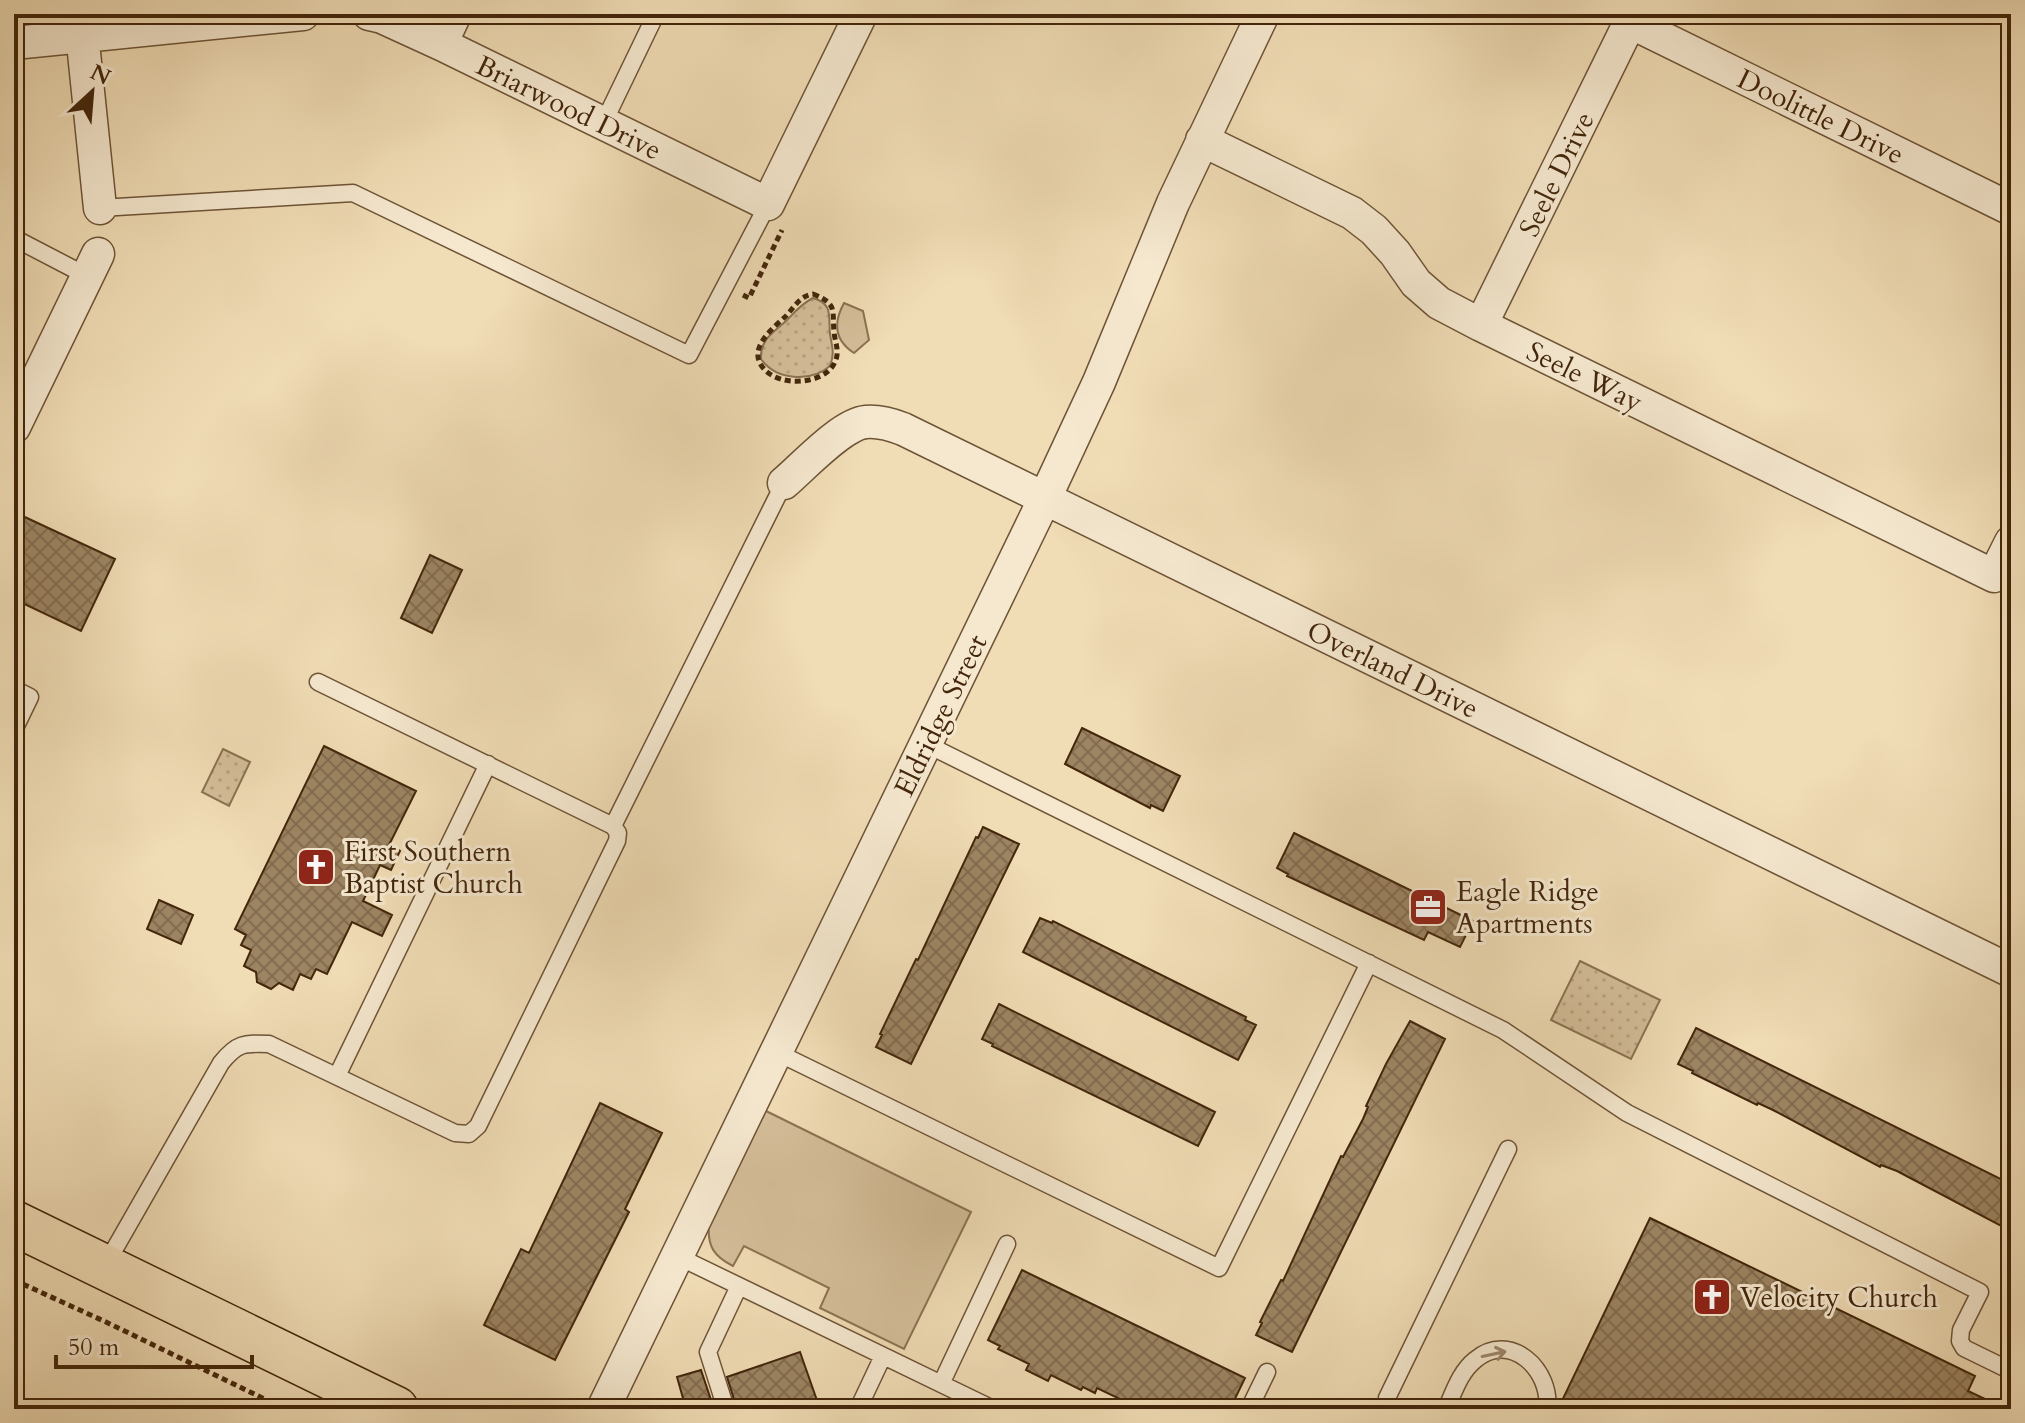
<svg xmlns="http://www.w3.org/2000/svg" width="2025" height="1423" viewBox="0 0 2025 1423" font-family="Cardo,serif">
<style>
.grass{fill:#d3bd98;stroke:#8b7252;stroke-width:2}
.park{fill:url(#park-dots);stroke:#8b7252;stroke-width:2}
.building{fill:url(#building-cross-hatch);stroke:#43260b;stroke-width:2}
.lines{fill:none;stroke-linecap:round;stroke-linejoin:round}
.service-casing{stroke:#6e5436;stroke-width:19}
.minor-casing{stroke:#6e5436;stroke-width:35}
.primary-casing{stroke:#43260b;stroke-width:47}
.path{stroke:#43260b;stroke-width:5;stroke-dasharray:6 4;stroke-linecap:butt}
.service{stroke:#f5e8cf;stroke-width:16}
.minor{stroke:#f5e8cf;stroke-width:32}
.primary{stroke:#f0dcb5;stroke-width:44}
.oneway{stroke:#9c876d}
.labels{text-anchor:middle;stroke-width:6;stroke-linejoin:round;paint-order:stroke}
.street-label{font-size:28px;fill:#43260b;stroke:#f5e8cf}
.poi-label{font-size:28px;fill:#43260b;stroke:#f5e8cf;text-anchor:start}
</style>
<defs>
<pattern id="park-dots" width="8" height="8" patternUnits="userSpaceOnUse" patternTransform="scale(2)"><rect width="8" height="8" fill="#d3bd98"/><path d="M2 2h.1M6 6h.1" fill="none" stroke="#b6a282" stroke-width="1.8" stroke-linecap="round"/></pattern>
<pattern id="building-cross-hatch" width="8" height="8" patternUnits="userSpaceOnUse" patternTransform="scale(2)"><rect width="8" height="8" fill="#9d8563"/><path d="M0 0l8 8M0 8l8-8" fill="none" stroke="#826d50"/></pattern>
</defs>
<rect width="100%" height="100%" fill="#f0dcb5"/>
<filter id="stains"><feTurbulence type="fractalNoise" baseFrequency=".0025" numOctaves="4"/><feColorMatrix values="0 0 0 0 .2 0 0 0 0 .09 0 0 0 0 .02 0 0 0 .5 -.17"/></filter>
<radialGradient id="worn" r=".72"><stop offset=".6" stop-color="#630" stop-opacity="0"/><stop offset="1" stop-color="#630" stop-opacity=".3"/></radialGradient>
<!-- grass -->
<path class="grass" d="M844 303 863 311 869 340 854 353C834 340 833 323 844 303Z
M764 1110 971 1212 904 1349 820 1308 829 1288 744 1246 733 1266C715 1257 707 1247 709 1225Z"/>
<!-- park -->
<path class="park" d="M813 298C834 304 828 317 830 334 832 347 835 353 830 366 810 383 776 380 761 359 760 339 774 332 786 321 795 312 801 304 813 298Z
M223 749 250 762 229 806 202 792Z
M1580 961 1660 1000 1631 1059 1551 1020Z"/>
<!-- building -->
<path class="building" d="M14 512 115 559 81 631 14 599Z
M430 555 462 570 432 633 401 618Z
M1082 728 1180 776 1163 811 1151 805 1150 808 1065 764Z
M324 746 416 791 389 845 400 851 391 870 380 865 363 901 392 915 382 936 352 922 327 974 316 969 311 979 300 974 293 990 279 983 271 989 257 982 256 972 244 966 251 950 241 945 246 935 235 929Z
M983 827 1019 844 911 1064 876 1047 882 1035 880 1034 916 959 918 960 976 837 978 838Z
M1294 833 1473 921 1460 947 1428 932 1424 940 1287 876 1288 874 1277 868Z
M159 900 193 915 181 944 147 929Z
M1040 918 1052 923 1053 921 1246 1017 1245 1020 1256 1025 1238 1060 1023 952Z
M999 1004 1215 1112 1198 1146 992 1046 993 1044 982 1039Z
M1410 1021 1445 1039 1292 1352 1256 1335 1262 1323 1260 1322 1281 1280 1283 1281 1341 1156 1343 1157 1363 1119 1368 1107 1366 1106 1386 1064Z
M1696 1028 2011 1184V1216L2005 1228 1897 1171 1881 1165 1880 1167 1773 1110 1758 1103 1757 1105 1692 1073 1693 1071 1678 1064Z
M600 1103 662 1133 625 1209 629 1212 555 1360 484 1325 521 1249 529 1253Z
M1650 1218 1975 1376 1968 1391 2006 1409H1558Z
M1022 1270 1245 1378 1230 1409H1141L1097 1388 1095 1393 1083 1387 1081 1390 1051 1375 1048 1381 1026 1370 1029 1364 998 1349 1000 1346 988 1340Z
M800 1352 820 1409H737L727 1377Z
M701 1370 714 1409H686L677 1377Z"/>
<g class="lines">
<defs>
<path id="service" d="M603 124 656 14
M100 208 353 193 689 355 768 204
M14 238 87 276
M14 689 30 697 14 730
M926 744 1503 1030 1627 1113 1980 1292 1961 1330 1960 1341 1964 1348 2011 1371
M613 826 784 483
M776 1052 1219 1268 1369 963
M337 1076 488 764
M677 1256 993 1409
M106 1264 221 1063C237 1043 244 1043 269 1044L455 1133 469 1134 478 1126 617 841 618 833 613 826 318 682
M941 1384 1007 1244
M726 1409 708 1352 739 1286
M858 1409 883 1356
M1249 1409 1267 1372
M1386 1409 1387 1398 1508 1149
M1446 1409C1454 1392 1460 1372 1475 1360 1510 1330 1552 1370 1547 1409"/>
<path id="minor" d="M80 14 100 208
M369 14 382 17 441 44 768 204 861 14
M14 43 303 14
M441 44 455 14
M1202 140 1352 213 1374 230 1395 253 1416 283 1439 303 1481 325 1994 576 2011 542
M1481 325 1630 22 2011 209
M14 427 98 254
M784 483C803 467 842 424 866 422 879 421 890 424 903 429L2011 971
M603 1409 1045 498 1099 382 1173 203 1263 14"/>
<path id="primary" d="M14 1223 396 1409"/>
</defs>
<!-- service casing -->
<use href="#service" class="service-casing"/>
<!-- minor casing -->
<use href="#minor" class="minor-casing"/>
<!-- primary casing -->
<use href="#primary" class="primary-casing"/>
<!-- path -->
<path class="path" d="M813 294C838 304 832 310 834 332 835 343 840 351 835 362 825 385 781 387 765 370 745 350 772 329 786 316 795 306 800 296 813 294Z
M743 295 749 298 782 230
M14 1280 106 1322 285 1409"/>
<!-- service -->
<use href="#service" class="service"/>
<!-- minor -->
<use href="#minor" class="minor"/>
<!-- primary -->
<use href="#primary" class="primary"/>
</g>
<!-- one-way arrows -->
<defs><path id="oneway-shaft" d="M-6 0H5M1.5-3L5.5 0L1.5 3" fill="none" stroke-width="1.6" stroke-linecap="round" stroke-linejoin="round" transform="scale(2)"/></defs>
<use class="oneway" href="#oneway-shaft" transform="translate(1494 1354) rotate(-12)"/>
<!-- icons -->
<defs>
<symbol id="church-square" viewBox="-11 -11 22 22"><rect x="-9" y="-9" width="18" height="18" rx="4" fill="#8f2418" stroke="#f5e8cf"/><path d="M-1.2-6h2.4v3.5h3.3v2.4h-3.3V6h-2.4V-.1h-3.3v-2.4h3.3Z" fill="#fff"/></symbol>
<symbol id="office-square" viewBox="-11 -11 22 22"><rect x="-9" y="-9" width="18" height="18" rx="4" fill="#8f2418" stroke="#f5e8cf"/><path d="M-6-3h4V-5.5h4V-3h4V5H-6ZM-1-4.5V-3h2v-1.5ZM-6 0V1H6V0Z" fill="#fff"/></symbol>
</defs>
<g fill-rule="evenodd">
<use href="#church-square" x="294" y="845" width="44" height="44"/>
<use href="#office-square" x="1406" y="885" width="44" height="44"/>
<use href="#church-square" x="1690" y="1275" width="44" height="44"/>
</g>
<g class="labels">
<!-- street labels -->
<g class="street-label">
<text transform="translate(569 107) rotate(26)" y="10">Briarwood Drive</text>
<text transform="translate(1821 116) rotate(26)" y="10">Doolittle Drive</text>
<text transform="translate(1556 174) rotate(-64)" y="10">Seele Drive</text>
<text transform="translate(1585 376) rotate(26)" y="10">Seele Way</text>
<text transform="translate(1393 669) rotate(26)" y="10">Overland Drive</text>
<text transform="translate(940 715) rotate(-64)" y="10">Eldridge Street</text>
</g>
<!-- poi labels -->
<g class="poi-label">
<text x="344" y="861">First Southern<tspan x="344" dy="32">Baptist Church</tspan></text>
<text x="1456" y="901">Eagle Ridge<tspan x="1456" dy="32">Apartments</tspan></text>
<text x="1740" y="1307">Velocity Church</text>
</g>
</g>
<!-- margin -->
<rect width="2025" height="1423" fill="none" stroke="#f0dcb5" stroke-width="48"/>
<rect x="16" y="16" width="1993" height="1391" fill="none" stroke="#43260b" stroke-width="4"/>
<rect x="24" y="24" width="1977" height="1375" fill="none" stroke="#43260b" stroke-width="2"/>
<!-- north arrow -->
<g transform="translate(92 92) rotate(26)" stroke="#f5e8cf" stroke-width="6" paint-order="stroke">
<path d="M0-6L14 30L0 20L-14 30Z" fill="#43260b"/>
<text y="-12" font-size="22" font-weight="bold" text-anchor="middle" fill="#43260b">N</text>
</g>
<!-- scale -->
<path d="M56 1355v12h196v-12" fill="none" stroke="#43260b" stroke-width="4"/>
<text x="68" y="1355" font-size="24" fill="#43260b" stroke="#f5e8cf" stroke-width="6" paint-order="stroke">50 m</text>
<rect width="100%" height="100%" filter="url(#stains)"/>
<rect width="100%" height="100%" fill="url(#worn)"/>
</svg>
